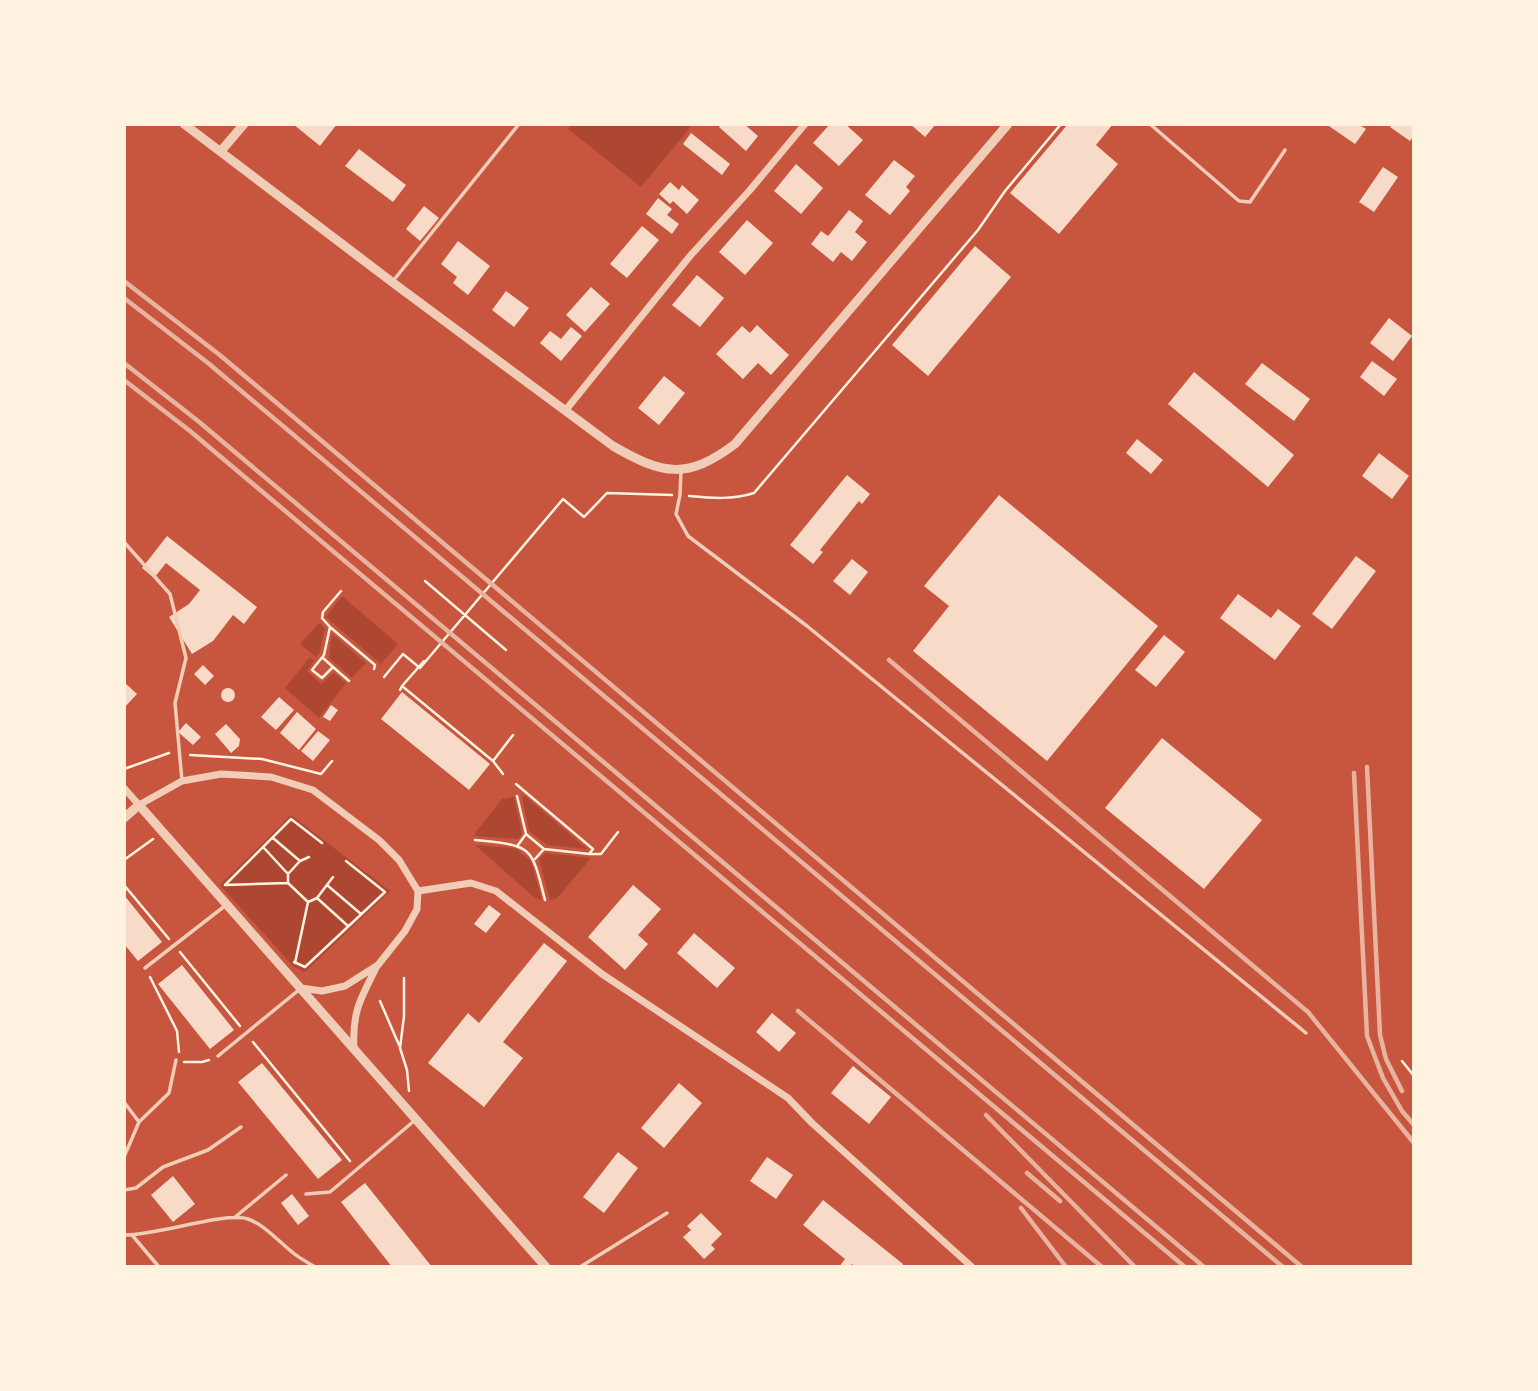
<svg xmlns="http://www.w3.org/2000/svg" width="1538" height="1391" viewBox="0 0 1538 1391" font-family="'Nunito Sans',sans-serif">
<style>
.green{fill:#ae4732}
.building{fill:#f7dbc8}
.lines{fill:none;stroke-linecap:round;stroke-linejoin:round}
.path{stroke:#fff3e0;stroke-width:2.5}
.service{stroke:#f1ccb7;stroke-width:3.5}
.minor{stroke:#f1ccb7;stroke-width:7}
.tertiary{stroke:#f1ccb7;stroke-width:9}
.rail{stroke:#e9b49f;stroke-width:4.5}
</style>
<rect width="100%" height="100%" fill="#c8553d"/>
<!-- green -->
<path class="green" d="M571 124H693L641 187 568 129Z
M342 596 398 644 381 664 326 617Z
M319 623 325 628 320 652 316 657 300 644Z
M332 634 366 663 352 678 329 658Z
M310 657 314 661 307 671 321 684 334 673 346 683 319 718 285 688Z
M525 796 587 849 547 845 529 831 522 797Z
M514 797 522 834 518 839 475 836V833L502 799Z
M291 815 390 891 305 972 294 967 220 885Z
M475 845 515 848 531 861 542 900 535 898Z
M545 853 591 858 557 898 550 900 539 859Z"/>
<!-- building -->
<path class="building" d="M293 124H337L320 146Z
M721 124H744L758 136 746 151 719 127Z
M830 124H845L863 140 839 166 813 143Z
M910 124H936L925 137Z
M1068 124H1113L1096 145 1118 164 1059 234 1010 193Z
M1326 124H1358L1366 129 1355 144Z
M1392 124H1414V135L1410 141 1390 127Z
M691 133 730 164 722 175 683 144Z
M359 149 406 185 393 202 345 166Z
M894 160 915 176 906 187 910 191 890 215 865 195Z
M796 164 823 188 801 214 774 191Z
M1383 167 1398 177 1374 212 1359 202Z
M670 182 679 190 682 185 699 200 687 214 673 201 670 204 659 194Z
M658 198 672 209 667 215 679 224 672 234 646 214Z
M424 206 439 218 420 241 406 229Z
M849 210 863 221 855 232 867 242 852 261 841 252 833 262 811 244 821 231 828 236Z
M747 220 773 243 745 275 719 252Z
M642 226 659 240 627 278 610 264Z
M458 241 490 266 468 295 453 283 457 277 441 264Z
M975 246 1011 277 928 376 892 345Z
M697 275 724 298 700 327 672 305Z
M591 287 610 304 585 332 566 315Z
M506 291 529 308 514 327 492 310Z
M1389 318 1412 336 1393 361 1370 343Z
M757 325 789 355 771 375 758 363 743 379 716 354 742 326 750 333Z
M571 327 582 336 561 361 540 343 550 331 561 339Z
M1372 361 1397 379 1384 396 1360 377Z
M1262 363 1310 399 1294 421 1245 384Z
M1194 372 1294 455 1268 487 1168 404Z
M664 376 685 393 659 425 638 408Z
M1137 439 1163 460 1151 474 1126 453Z
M1379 453 1409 476 1392 499 1362 476Z
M847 475 870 494 862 504 859 501 820 550 823 552 813 564 790 545Z
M999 495 1158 626 1047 761 913 651 949 606 924 586Z
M167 536 257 607 244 624 233 615 213 641 192 654 169 617 189 604 200 590 166 563 154 578 142 568Z
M1356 556 1376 571 1332 629 1312 614Z
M852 559 868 572 850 595 833 581Z
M1238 594 1271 618 1278 609 1301 626 1275 660 1220 618Z
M1164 635 1185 652 1156 687 1135 670Z
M203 665 214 676 205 685 194 674Z
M124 682 137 694 124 708Z
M221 695a7 7 0 1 1 14 0a7 7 0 1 1-14 0Z
M402 692 490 764 469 790 381 719Z
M279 697 294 710 276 730 261 717Z
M331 705 338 710 330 721 323 717Z
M297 712 316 729 299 750 280 733Z
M186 723 201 737 193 745 178 732Z
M226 724 240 739 239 746 231 753 215 734Z
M318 731 330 740 313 761 301 751Z
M1162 738 1262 820 1204 889 1105 808Z
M633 885 661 909 638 935 648 944 625 970 588 937Z
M124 895 162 942 138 961 124 944Z
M489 905 501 914 486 933 474 924Z
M694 933 735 968 717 988 677 953Z
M544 943 567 961 503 1042 523 1058 484 1107 428 1063 468 1013 479 1023Z
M182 965 234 1030 210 1049 158 984Z
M772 1013 796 1033 779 1052 756 1032Z
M262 1063 342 1160 318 1179 238 1082Z
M853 1066 891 1097 869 1124 831 1093Z
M679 1083 702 1103 664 1148 641 1128Z
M618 1152 638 1168 604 1213 583 1197Z
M767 1157 793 1175 776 1199 750 1181Z
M173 1176 195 1204 173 1222 151 1195Z
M365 1183 432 1267H392L341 1202Z
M292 1194 309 1216 298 1225 281 1203Z
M823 1200 903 1264 902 1267H856L852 1264 850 1267H839L845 1259 803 1225Z
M701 1213 722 1234 711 1245 715 1249 704 1259 683 1237 691 1230 687 1226Z"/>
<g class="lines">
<!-- path -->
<path class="path" d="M689 496C711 498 733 500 754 493L978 230 1005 191 1061 124
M425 581 506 650
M330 627 322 618 323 612 341 591
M323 658 333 667
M384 677 403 654 420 668 563 499 584 517 607 493 672 495
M349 681 333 667 322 678 312 670 324 655 330 627 375 665 374 669
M402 686 424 661
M400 690 402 686 493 761 503 774
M190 755 262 759 321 774 332 761
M493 761 513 735
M124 769 169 753
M516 784 593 849 589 854 544 849 526 834 517 796
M273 838 300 861
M475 840C532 846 531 844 545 900
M518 845 526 834
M264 848 288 874
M589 854H601L618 832
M309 857 300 861 288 874V883L308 902 317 898 333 877
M535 859 544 849
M124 860 153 839
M124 885 169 939
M225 885 291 819 322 843
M225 885 288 883
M327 885 361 914
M317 898 348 926
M180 952 240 1026
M294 962 305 967 385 892 346 861
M295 963 308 902
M150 977 177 1031 179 1052
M404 978V1016L400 1048 407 1070 409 1091
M380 1001 399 1045
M253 1042 350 1161
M1402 1061 1414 1076
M184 1062H202L209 1060"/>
<!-- service -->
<path class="service" d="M1150 124 1239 201 1250 202 1285 150
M393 281 519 124
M681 470 680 495 676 514 688 536 807 626 1306 1033
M124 542 170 594 186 658 175 703 182 781
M145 968 226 905
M218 1056 300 989
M124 1102 139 1122 124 1157
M139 1122 169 1093 176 1060
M124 1190 136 1188 163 1167 208 1150 241 1127
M306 1194 330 1192 414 1121
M234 1218 286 1175
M124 1235C156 1236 226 1211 248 1219 265 1225 278 1241 292 1252 299 1258 307 1262 315 1267
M132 1235 159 1267
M580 1267 667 1213"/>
<!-- minor -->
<path class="minor" d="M565 411 690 256 750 190 805 124
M124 788 139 805 182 781 221 774 271 777 313 790 379 840 399 860 418 891 417 909 405 931 378 965 345 986 322 991 301 988
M418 891 471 883 496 891 602 974 788 1098 812 1123 972 1267
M354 1048C352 1011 361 998 377 966"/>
<!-- tertiary -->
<path class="tertiary" d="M184 124 392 282 613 446C663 475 687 480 735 444L1008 124
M221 151 244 124
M124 818 139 805 546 1267"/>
<!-- rail -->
<path class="rail" d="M124 281 221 356 1302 1267
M124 298 208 363 1283 1267
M124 363 198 421 1204 1267
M124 380 190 431 1185 1267
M889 660 1308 1012 1414 1143
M1367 767 1380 1035 1386 1059 1402 1091
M1354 773 1367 1036 1383 1078 1402 1111 1414 1125
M798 1011 1102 1267
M986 1115 1135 1267
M1027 1173 1060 1201
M1021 1208 1066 1267"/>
</g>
<!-- border -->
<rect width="1538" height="1391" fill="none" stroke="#fff3e0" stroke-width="252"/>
</svg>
